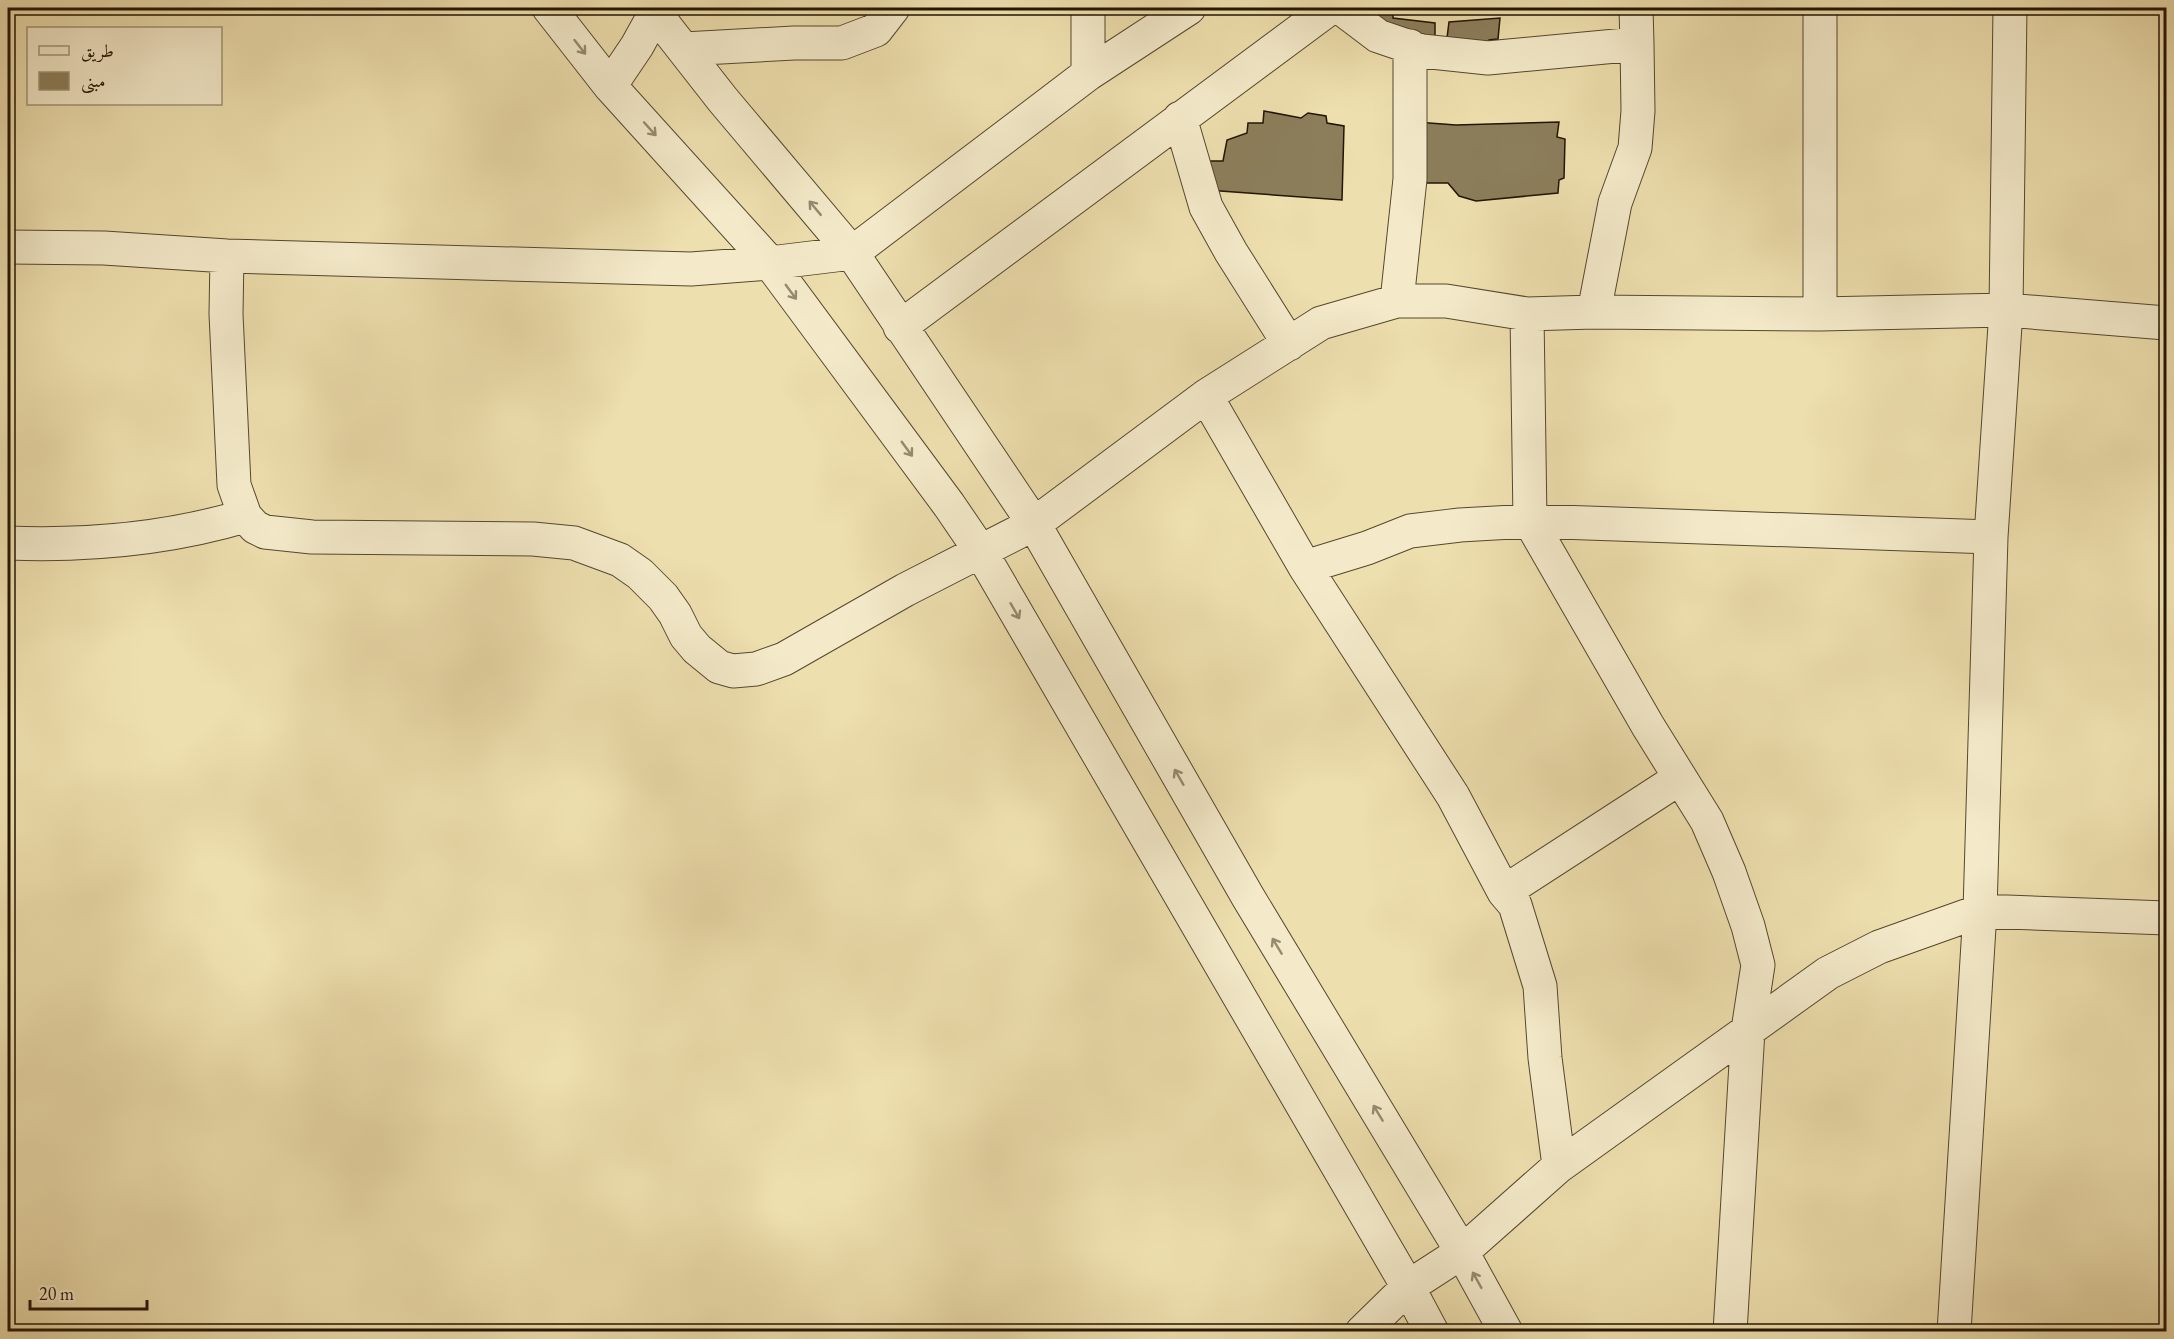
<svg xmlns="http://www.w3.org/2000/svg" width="2174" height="1339" viewBox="0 0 2174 1339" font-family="'EB Garamond',Amiri,serif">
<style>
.building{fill:#8c7e5b;stroke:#221502;stroke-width:1.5}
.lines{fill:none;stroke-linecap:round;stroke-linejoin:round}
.minor-casing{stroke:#55482d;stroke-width:35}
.minor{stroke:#f4eaca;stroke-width:33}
.oneway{stroke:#968a70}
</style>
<rect width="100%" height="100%" fill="#eedfae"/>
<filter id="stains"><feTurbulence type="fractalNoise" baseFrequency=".00333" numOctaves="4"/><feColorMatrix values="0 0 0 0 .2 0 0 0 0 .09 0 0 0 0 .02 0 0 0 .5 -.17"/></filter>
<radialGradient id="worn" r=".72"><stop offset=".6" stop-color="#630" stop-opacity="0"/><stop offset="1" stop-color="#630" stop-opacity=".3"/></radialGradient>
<!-- building -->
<path class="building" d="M1378 8H1393V18L1435 23V52L1373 27Z
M1398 8H1461V12L1399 13Z
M1500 18 1498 39 1489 40 1487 49 1446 46 1449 22Z
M1264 111 1301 118 1308 113 1326 116 1327 123 1344 126 1342 200 1207 190V161H1223L1227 140 1247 133 1248 123H1263Z
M1416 122 1456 125 1559 122 1557 137 1565 139 1564 178 1559 180 1558 193 1476 201 1459 196 1448 183H1420Z"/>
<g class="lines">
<defs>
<path id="minor" d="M549 8 610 86 770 263 949 505 981 552 1408 1287 1432 1332
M651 8 723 100 852 253 1034 524 1248 897 1462 1252 1506 1332
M1088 8V74L1189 8
M1341 8 1378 36 1422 51 1488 58 1637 44 1636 8
M684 49 794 43H842L876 30 893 8
M610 86 637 46 658 8
M1180 118 1206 207 1231 252 1289 344
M8 247 104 248 227 256 691 269 770 263 852 253 1088 74
M227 256 226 314 234 485 245 516 255 527 265 532 312 537 533 539 574 543 620 560 640 574 663 597 675 614 686 636 697 649 719 667 733 671 756 669 784 659 905 590 1034 524 1206 396 1321 323 1397 301H1446L1527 314 1594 312 1820 314 2006 310 2166 323
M1397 301 1410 179V46
M1594 312 1615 203 1635 148 1638 111 1637 44
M1527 314 1530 521 1648 726 1707 821 1729 872 1748 926 1758 965 1748 1030 1730 1332
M1820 314V8
M900 327 1330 8
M1206 396 1305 567 1453 796 1504 892 1515 905 1540 986 1545 1058 1559 1166
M8 543C88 546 168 539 245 516
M1305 567 1367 548 1410 531 1460 525 1530 521 1991 537
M1504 892 1680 778
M1362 1332 1408 1287 1462 1252 1559 1166 1828 973 1879 947 1980 911 2166 918
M1954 1332 1980 911 1991 537 2006 310 2010 8"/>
</defs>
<!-- minor casing -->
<use href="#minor" class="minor-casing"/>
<!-- minor -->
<use href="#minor" class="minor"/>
</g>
<!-- one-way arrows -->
<defs><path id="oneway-shaft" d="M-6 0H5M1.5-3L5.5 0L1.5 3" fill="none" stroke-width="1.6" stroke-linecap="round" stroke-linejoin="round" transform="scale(1.5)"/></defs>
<g class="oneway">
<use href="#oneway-shaft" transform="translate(580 47) rotate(52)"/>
<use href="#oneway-shaft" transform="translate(650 129) rotate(48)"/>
<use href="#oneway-shaft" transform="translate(815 208) rotate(-130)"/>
<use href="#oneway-shaft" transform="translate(791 292) rotate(54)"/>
<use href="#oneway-shaft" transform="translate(907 449) rotate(54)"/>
<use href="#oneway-shaft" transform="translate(1015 611) rotate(60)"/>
<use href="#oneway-shaft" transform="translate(1179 777) rotate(-120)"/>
<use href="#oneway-shaft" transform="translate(1277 946) rotate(-121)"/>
<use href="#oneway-shaft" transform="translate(1378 1113) rotate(-121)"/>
<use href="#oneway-shaft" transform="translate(1477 1280) rotate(-119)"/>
</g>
<!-- margin -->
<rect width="2174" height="1339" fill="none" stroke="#eedfae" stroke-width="30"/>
<rect x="9" y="9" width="2156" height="1321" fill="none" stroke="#221502" stroke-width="3"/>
<rect x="15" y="15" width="2144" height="1309" fill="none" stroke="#221502" stroke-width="1.5"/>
<!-- legend -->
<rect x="27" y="27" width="195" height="78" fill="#f4eaca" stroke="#a0957a" stroke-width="1.5"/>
<rect x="39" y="46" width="30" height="9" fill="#f4eaca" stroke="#a0957a" stroke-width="1.5"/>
<text x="81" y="57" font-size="18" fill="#221502">طريق</text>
<rect x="39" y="72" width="30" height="18" fill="#8c7e5b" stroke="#a0957a" stroke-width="1.5"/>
<text x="81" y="87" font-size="18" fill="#221502">مبنى</text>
<!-- scale -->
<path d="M30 1300v9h117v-9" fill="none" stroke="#221502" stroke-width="3"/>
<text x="39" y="1300" font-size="18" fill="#221502" stroke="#f4eaca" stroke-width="4.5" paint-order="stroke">20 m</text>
<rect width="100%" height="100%" filter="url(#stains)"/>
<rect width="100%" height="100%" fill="url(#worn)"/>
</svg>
